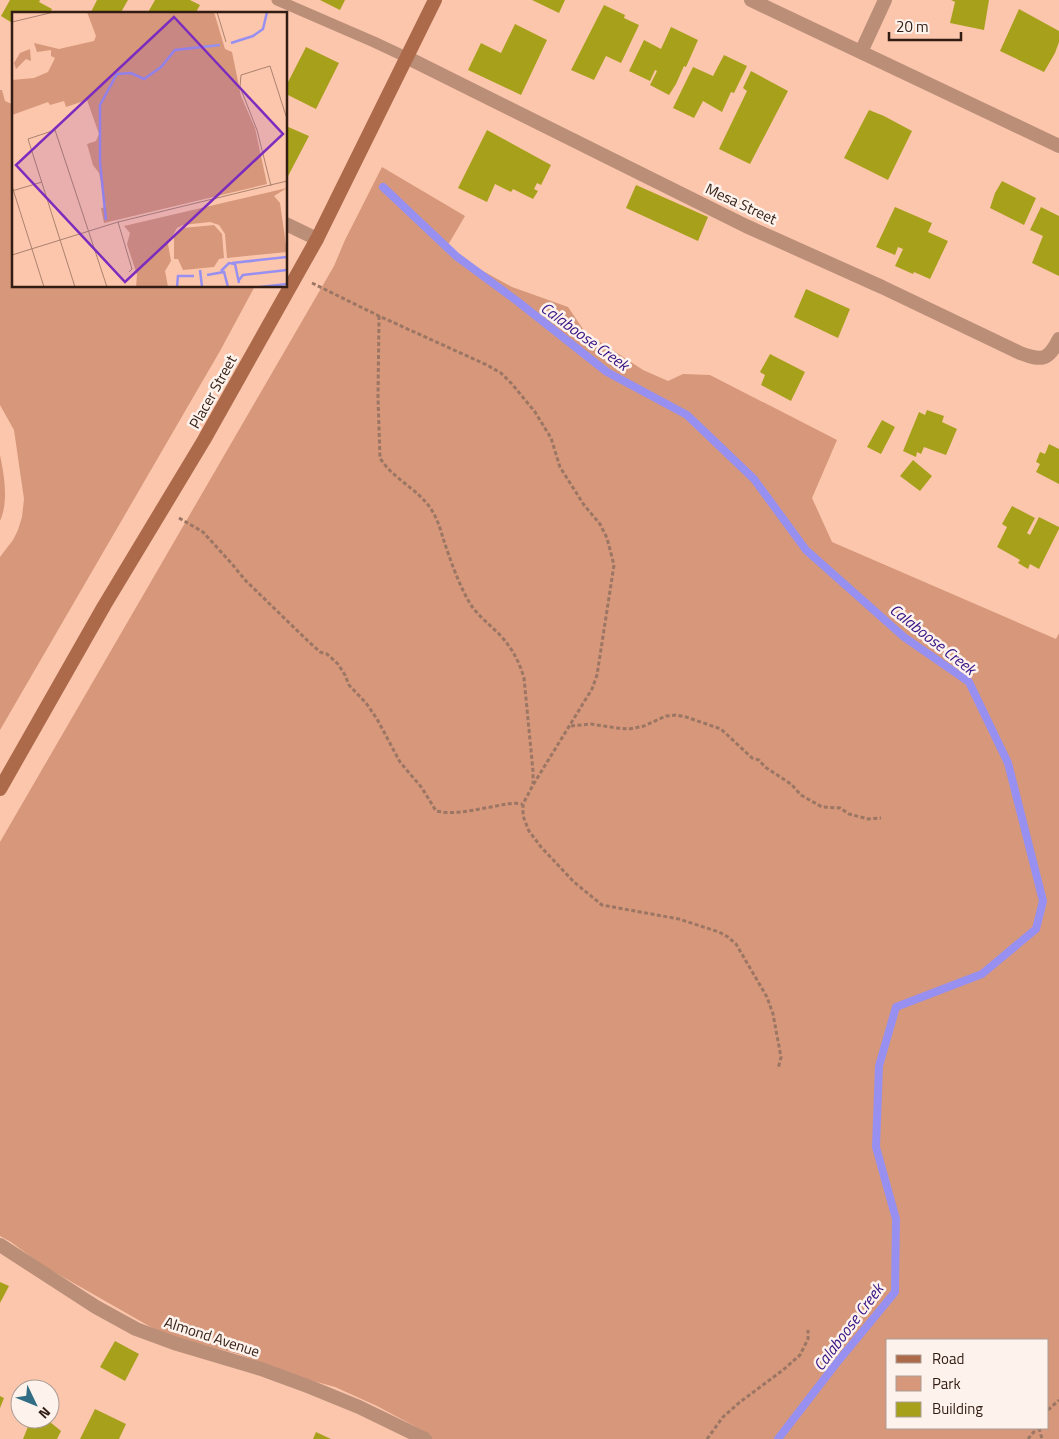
<svg xmlns="http://www.w3.org/2000/svg" width="1059" height="1439" viewBox="0 0 1059 1439" font-family="'Titillium Web',sans-serif">
<style>
.green{fill:#d6977a;fill-rule:evenodd}
.lines{fill:none;stroke-linecap:round;stroke-linejoin:round}
.stream{stroke:#9890f1;stroke-width:8}
.building{fill:#a7a01b}
.path{stroke:#9c7664;stroke-width:3;stroke-dasharray:4 2.5;stroke-linecap:butt}
.service{stroke:#bb8e78;stroke-width:11}
.minor{stroke:#bb8e78;stroke-width:14}
.secondary{stroke:#ac6a4b;stroke-width:14}
.labels{text-anchor:middle;stroke-width:5;stroke-linejoin:round;paint-order:stroke}
.street-label{font-size:15px;fill:#311d13;stroke:#fdf2ec}
.water-label{font-size:16px;font-style:italic;fill:#341084;stroke:#fdf2ec}
.inset-river{fill:none;stroke:#9890f1;stroke-width:2.5}
.inset-road{fill:none;stroke:#ab826f;stroke-width:1}
.view{fill:#7b2cbf;fill-opacity:0.15;stroke:#7b2cbf;stroke-width:2.5}
.inset-edge{fill:none;stroke:#311d13;stroke-width:2.5}
</style>
<rect width="100%" height="100%" fill="#fcc6ac"/>
<!-- green -->
<path class="green" d="M0 90H2L5 101 14 105V286H255L220 351 0 730V557L13 540 18 530 22 517 24 499 14 430 0 405Z
M382 167 465 216 445 250 512 287 568 307 585 332 643 370 668 381 683 374 710 375 837 440 812 498 832 542 1056 639 1059 633V1439H429L431 1435 377 1406 335 1387 306 1379 238 1354 175 1337 156 1330 42 1265 11 1242 0 1236V842L334 266 345 240ZM888 1340H1048V1428H888Z
M0 455C4 475 9 501 0 521Z"/>
<g class="lines">
<!-- stream -->
<path class="stream" d="M383 187 456 256 517 301 607 372 687 415 754 479 806 550 904 637 969 682 1008 763 1043 901 1036 929 982 974 896 1007 879 1066 876 1147 896 1219 895 1292 835 1365 778 1439"/>
</g>
<!-- building -->
<path class="building" d="M10 0H40L39 2 52 9 50 14H14V24L1 16Z
M97 0H128L120 14H90Z
M155 0H190L200 5 195 14H147Z
M320 0H345L340 10Z
M532 0H565L559 13Z
M951 0H989L984 30 950 23 955 2Z
M604 5 625 15 624 18 639 25 621 63 606 56 594 80 571 70Z
M1019 9 1059 31V42L1055 53 1044 72 1000 51Z
M515 24 547 40 521 95 468 70 481 43 501 53Z
M671 27 698 40 686 67 684 66 676 84 669 95 650 85 657 71 655 70 650 81 629 71 644 40 661 49Z
M306 47 339 63 316 109 286 94V86Z
M724 55 747 66 734 93 731 92 722 112 703 101 694 118 673 108 693 67 713 76Z
M751 71 788 91 750 164 719 149 747 91 743 88Z
M869 110 884 116 912 131 888 180 844 158Z
M286 126 309 136 286 180Z
M487 130 551 165 541 185 537 183 534 189 538 191 533 199 513 189 511 192 495 184 487 202 458 188Z
M1002 181 1036 198 1024 225 990 208 995 193Z
M636 185 708 217 698 241 626 208Z
M895 207 932 223 928 232 948 241 930 279 914 272 913 274 895 266 903 249 898 247 895 255 876 247Z
M1041 207 1059 216V276L1032 263 1043 236 1030 230Z
M806 289 850 309 838 338 794 317Z
M770 354 805 372 791 401 761 385 765 375 760 372Z
M927 410 944 416 942 422 957 429 946 455 924 447 921 454 917 452 916 457 903 451 919 412 925 415Z
M882 420 895 427 881 454 867 447Z
M1049 444 1059 449V484L1036 472 1040 464 1036 462 1040 452 1045 454Z
M913 460 932 476 920 491 900 476Z
M1012 506 1035 518 1027 533 1030 535 1039 517 1059 527V529L1039 569 1030 564 1028 569 1018 563 1020 560 997 547 1007 527 1002 524Z
M0 1282 9 1286 0 1303Z
M115 1341 139 1354 125 1381 100 1367Z
M0 1396 4 1398 0 1408Z
M95 1409 126 1424 119 1439H80Z
M31 1419 50 1422 61 1431 57 1439H23Z
M316 1432 331 1439H313Z"/>
<g class="lines">
<!-- path -->
<path class="path" d="M312 283 379 316 487 365 501 373 512 384 535 412 551 438 560 467 584 505 600 524 607 538 614 565 597 675 592 689 533 785 523 804V816L529 831 541 847 574 882 602 905 679 919 719 932 728 937 736 944 767 997 773 1014 781 1057 778 1069
M379 316 378 397 380 458C393 479 418 489 431 509 437 518 440 528 443 538 450 559 460 589 473 608 481 618 491 626 500 635 512 648 519 661 524 678L533 771V784
M179 518 203 532 232 564 246 581 308 641 320 652 327 654 338 664 345 675 349 685 366 703 377 719 400 762 422 788 436 811C455 815 473 810 491 807 502 805 511 802 522 804
M571 726 591 724 617 728 629 729 644 726 666 716 676 715 686 717 721 729 752 758 759 760 765 767 791 784 801 795 822 807 840 808 849 814 868 819 881 818
M1048 1410 1059 1400
M1039 1428 1042 1439
M707 1439 723 1417 740 1402 783 1370 800 1355 808 1339V1330
M1028 1439 1037 1428"/>
<!-- service -->
<path class="service" d="M277 0 374 42 406 57"/>
<!-- minor -->
<path class="minor" d="M751 0 1059 146
M861 52 885 0
M406 57 746 226 882 287 1020 353C1042 361 1048 361 1059 339
M286 224 317 239
M0 1245 96 1307 136 1329 174 1343 261 1369 310 1387 359 1407 425 1439"/>
<!-- secondary -->
<path class="secondary" d="M0 789 104 606 204 440 317 239 435 0"/>
</g>
<g class="labels">
<!-- street labels -->
<g class="street-label">
<text transform="translate(741 204) rotate(25)" y="5">Mesa Street</text>
<text transform="translate(213 392) rotate(-61)" y="5">Placer Street</text>
<text transform="translate(212 1337) rotate(18)" y="5">Almond Avenue</text>
</g>
<!-- water labels -->
<g class="water-label">
<text transform="translate(585 336) rotate(36)" y="6">Calaboose Creek</text>
<text transform="translate(933 639) rotate(38)" y="6">Calaboose Creek</text>
<text transform="translate(848 1327) rotate(-53)" y="6">Calaboose Creek</text>
</g>
</g>
<!-- overview -->
<g transform="translate(12 12)">
<rect width="275" height="275" fill="#fcc6ac"/>
<path d="M75 0H202L213 37 220 40 229 84 243 116 255 172 92 211 89 196 94 195 87 161 81 153 75 132 84 129 87 122 75 88 54 95 52 89 38 93 36 90 0 103V68L22 66 36 60 43 46 39 44V38L25 40 22 31 47 37 82 29 84 24ZM18 37 19 49 14 47 4 57 2 51 8 41ZM275 176 262 184 268 191 275 240 215 246 213 222 207 213 198 210 171 213 165 216 156 232 159 249 153 259 156 275H124L125 263 115 232 118 221 112 214ZM202 213 210 222 212 246 207 247 202 255 171 258 166 247H162V224L171 216Z" fill="#d6977a"/>
<path class="inset-river" d="M219 31 241 24 251 17 255 0M94 208 88 151V93L105 62 119 61 132 67 149 55 163 38 208 33M220 251 275 245M188 258 190 275M209 259 217 251 223 252 227 271M195 263 212 260 216 275M227 268 231 263 275 258M165 275 166 264H182M248 275 275 272"/>
<path class="inset-road" d="M205 0 214 30M0 10 42 0M0 174 32 275M259 174 245 118 228 75 229 63 258 54 275 107M0 179 30 170M106 210 120 257 117 260M0 243 106 210 275 169M63 275 16 127 43 118 95 275"/>
<path class="view" d="M162 5 271 122 113 270 4 153Z"/>
<rect width="275" height="275" class="inset-edge"/>
</g>
<!-- legend -->
<rect x="886" y="1339" width="162" height="90" fill="#fdf2ec" stroke="#ab9d95"/>
<rect x="896" y="1355" width="25" height="8" fill="#ac6a4b" stroke="#ab9d95"/>
<text x="932" y="1364" font-size="15" fill="#311d13">Road</text>
<rect x="896" y="1376" width="25" height="15" fill="#d6977a" stroke="#ab9d95"/>
<text x="932" y="1389" font-size="15" fill="#311d13">Park</text>
<rect x="896" y="1402" width="25" height="15" fill="#a7a01b" stroke="#ab9d95"/>
<text x="932" y="1414" font-size="15" fill="#311d13">Building</text>
<!-- north arrow -->
<g transform="translate(35 1404) rotate(133)"><circle r="24" fill="#fdf2ec" stroke="#ab9d95"/>
<path d="M0-4L9 19L0 12L-9 19Z" fill="#316d85"/>
<text y="-8" font-size="14" font-weight="bold" text-anchor="middle" fill="#311d13">N</text>
</g>
<!-- scale -->
<path d="M889 32v8h72v-8" fill="none" stroke="#311d13" stroke-width="2.5"/>
<text x="896" y="32" font-size="15" fill="#311d13" stroke="#fdf2ec" stroke-width="4" paint-order="stroke">20 m</text>
</svg>
